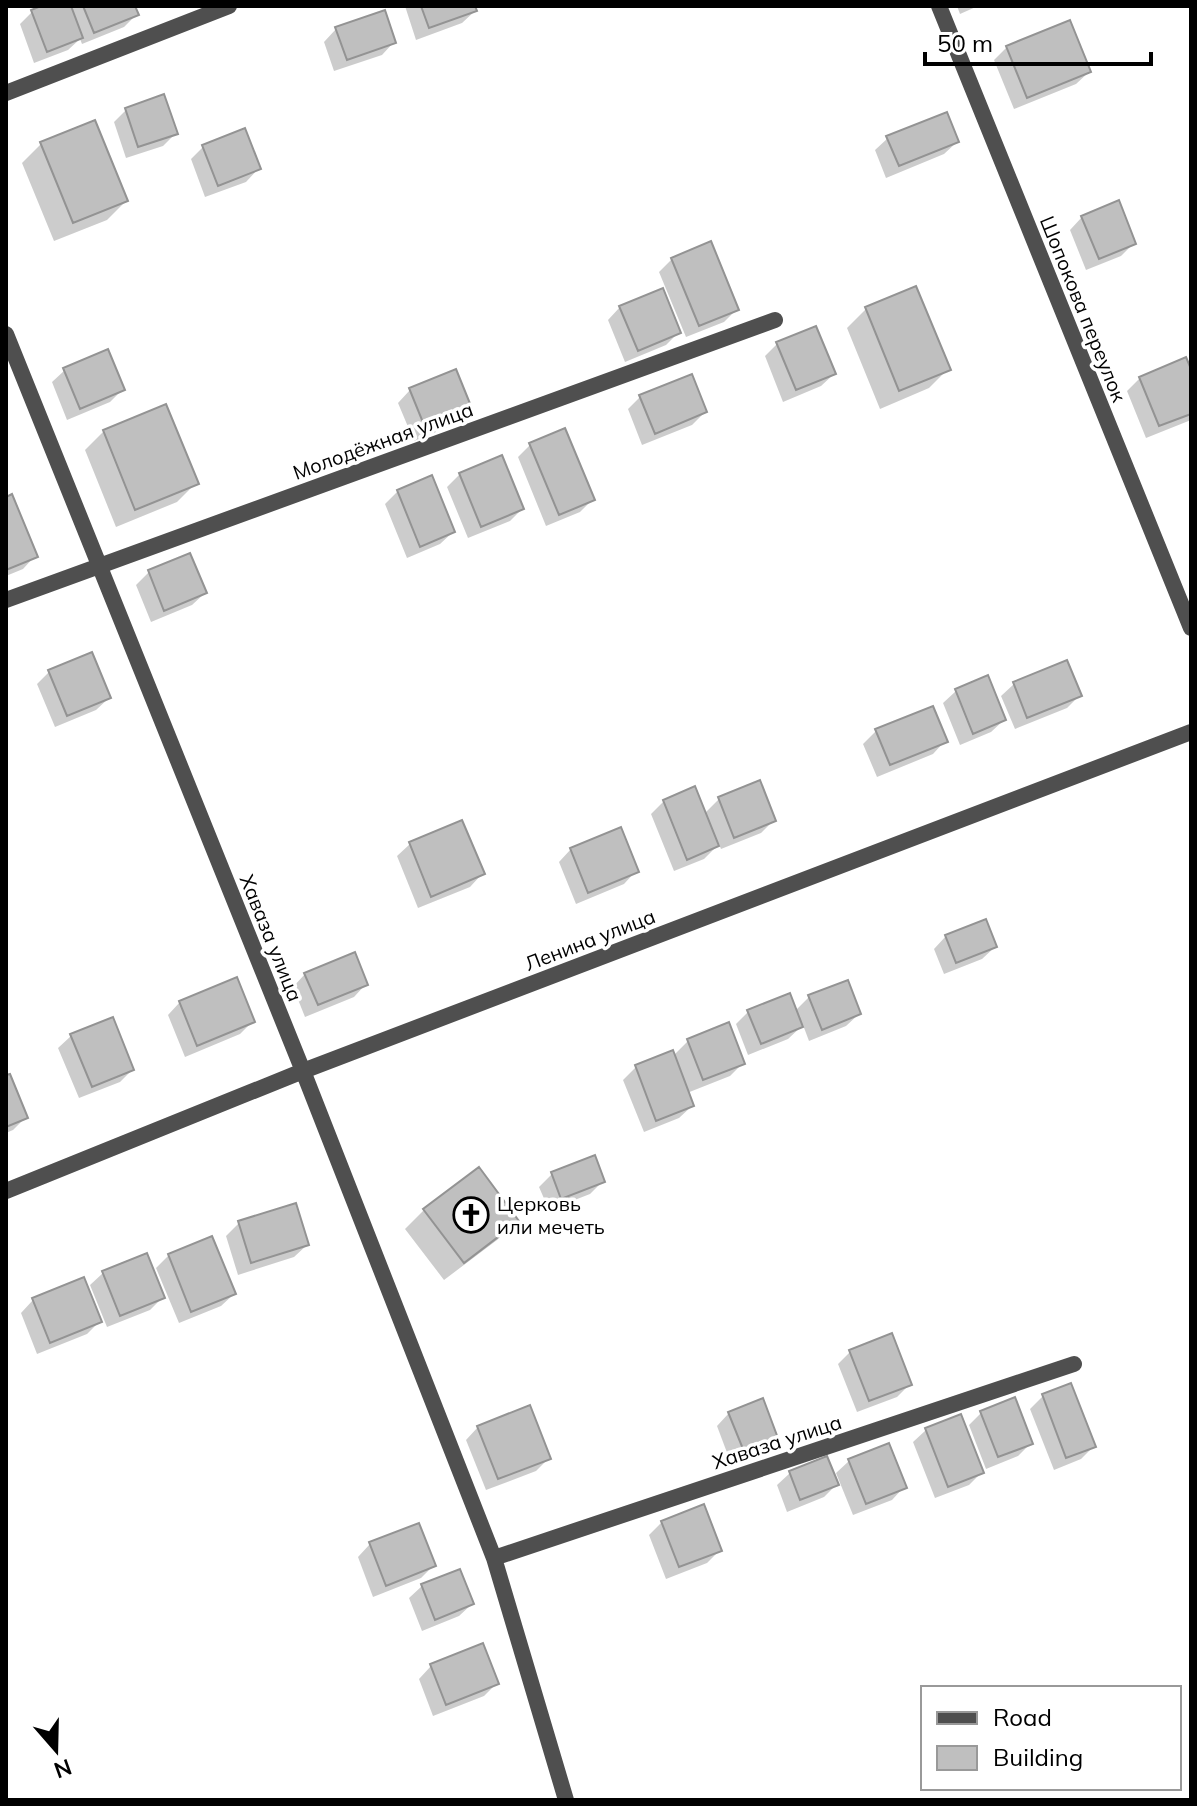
<svg xmlns="http://www.w3.org/2000/svg" width="1197" height="1806" viewBox="0 0 1197 1806" font-family="Mulish,sans-serif">
<style>
.shadow{fill:#0003}
.building{fill:#bfbfbf;stroke:#939393;stroke-width:2}
.lines{fill:none;stroke-linecap:round;stroke-linejoin:round}
.minor{stroke:#4f4f4f;stroke-width:16}
.labels{text-anchor:middle;stroke-width:7;stroke-linejoin:round;paint-order:stroke}
.street-label{font-size:20px;fill:#000;stroke:#fff}
.poi-label{font-size:20px;fill:#000;stroke:#fff;text-anchor:start}
</style>
<rect width="100%" height="100%" fill="#fff"/>
<!-- shadow -->
<path class="shadow" d="M47 6H133L137 14 124 27 82 44 80 39 68 50 34 63 20 24 32 12Z
M405 6H473L475 11 462 23 416 40Z
M957 6H978L960 14Z
M336 29 394 42 382 55 334 71 324 42Z
M1007 47 1089 72 1076 84 1014 109 994 60Z
M126 110 176 133 163 146 126 158 114 122Z
M888 138 957 142 944 154 886 178 875 150Z
M41 144 126 201 107 220 54 241 22 163Z
M203 147 258 169 246 182 205 197 191 159Z
M1082 217 1134 243 1121 256 1086 270 1070 230Z
M672 259 737 309 724 322 686 337 659 272Z
M620 307 679 332 666 345 625 362 608 320Z
M866 309 948 369 929 388 880 409 847 328Z
M777 344 834 374 821 386 783 402 765 356Z
M65 370 122 390 110 402 67 420 52 382Z
M1191 375V420L1146 438 1127 391 1140 378Z
M410 390 471 410 458 423 414 441 398 403Z
M640 397 705 412 692 425 642 445 628 409Z
M104 431 196 483 177 502 116 527 85 450Z
M531 444 592 500 580 512 546 526 518 457Z
M460 474 522 509 510 521 468 538 447 487Z
M398 491 453 532 440 544 407 558 385 504Z
M6 499 35 556 23 569 6 576Z
M189 555 205 593 192 605 151 622 136 585 149 572Z
M49 672 109 698 96 710 55 727 37 684Z
M1014 684 1080 695 1067 708 1015 729 1001 696Z
M956 691 1004 720 991 732 960 745 943 703Z
M876 731 945 741 933 754 877 777 863 744Z
M759 783 774 820 761 833 721 849 719 844 704 859 674 871 651 814 664 801 704 814 719 799Z
M410 844 482 874 470 887 418 908 397 856Z
M571 849 636 871 624 884 576 904 559 862Z
M946 936 995 947 982 959 944 974 934 949Z
M305 974 366 984 354 997 305 1017 293 987Z
M809 997 859 1014 846 1026 809 1041 803 1025 788 1039 748 1055 736 1024 748 1012 795 1011Z
M180 1002 253 1021 240 1034 185 1057 168 1015Z
M71 1036 132 1070 120 1082 79 1098 58 1048Z
M688 1041 743 1063 730 1076 687 1093 692 1106 679 1118 644 1132 623 1080 636 1067 671 1053 673 1056Z
M6 1078 26 1117 13 1130 6 1133Z
M552 1174 603 1181 590 1194 549 1210 539 1187Z
M424 1210 516 1221 497 1240 444 1280 405 1229Z
M239 1223 307 1245 294 1257 238 1275 226 1236Z
M169 1255 234 1294 221 1306 179 1323 156 1268Z
M103 1273 162 1298 150 1310 107 1327 90 1285Z
M33 1300 100 1321 87 1334 37 1354 21 1313Z
M850 1352 910 1384 897 1397 857 1412 838 1364Z
M1070 1386 1094 1446 1081 1459 1054 1470 1030 1409 1043 1396Z
M729 1413 777 1440 765 1453 732 1466 717 1426Z
M981 1413 1031 1443 1018 1456 986 1469 969 1425Z
M478 1427 549 1458 536 1471 486 1490 466 1440Z
M926 1430 982 1472 969 1485 935 1498 913 1442Z
M826 1459 836 1485 824 1497 787 1512 777 1485 790 1473Z
M849 1461 904 1487 892 1500 853 1515 836 1473Z
M662 1522 720 1550 707 1563 666 1579 649 1535Z
M370 1544 434 1565 421 1578 373 1597 358 1557Z
M422 1586 472 1604 459 1616 422 1631 409 1598Z
M431 1666 497 1683 484 1696 433 1716 419 1679Z"/>
<!-- building -->
<path class="building" d="M41 6H71L83 38 47 52 31 10Z
M83 6H135L139 15 94 33Z
M421 6H475L477 11 429 28Z
M385 10 396 43 347 60 335 27Z
M1070 20 1091 72 1027 98 1006 46Z
M164 94 178 134 138 147 125 108Z
M947 112 959 142 899 166 886 136Z
M95 120 128 201 73 223 40 142Z
M245 128 261 169 218 186 202 145Z
M1119 200 1136 244 1099 259 1081 216Z
M711 241 739 310 699 326 671 258Z
M916 286 951 370 899 391 865 307Z
M663 288 681 333 638 351 619 306Z
M816 326 836 374 796 390 776 342Z
M108 349 125 390 80 409 63 368Z
M1186 357 1191 369V414L1159 426 1139 377Z
M456 369 473 411 426 430 409 388Z
M692 374 707 412 655 434 639 395Z
M166 404 199 484 135 510 103 430Z
M565 428 595 500 559 515 529 443Z
M502 455 524 509 481 527 459 473Z
M432 475 455 532 420 547 397 490Z
M12 494 38 557 6 570V497Z
M190 553 207 593 164 611 148 570Z
M92 652 111 698 67 716 48 670Z
M1067 660 1082 696 1027 718 1013 682Z
M988 675 1006 720 973 734 955 689Z
M933 706 948 742 890 765 875 729Z
M760 780 776 821 734 838 718 797Z
M695 786 719 846 687 860 663 800Z
M462 820 485 874 431 897 409 842Z
M621 827 639 872 588 893 570 848Z
M986 919 997 947 956 963 945 935Z
M355 952 368 985 318 1005 304 973Z
M237 977 255 1022 197 1046 179 1001Z
M848 980 861 1014 822 1030 808 995Z
M790 993 803 1027 761 1044 747 1010Z
M113 1017 134 1070 92 1087 70 1034Z
M729 1022 745 1064 703 1080 687 1039Z
M673 1050 694 1106 656 1121 635 1065Z
M10 1074 28 1118 6 1127V1075Z
M595 1155 605 1182 561 1199 551 1172Z
M479 1167 519 1221 464 1263 423 1209Z
M296 1203 309 1245 251 1263 238 1221Z
M212 1236 236 1294 191 1312 168 1254Z
M147 1253 165 1298 120 1316 102 1271Z
M84 1277 102 1322 50 1343 32 1298Z
M892 1333 912 1385 869 1401 849 1350Z
M1071 1383 1096 1447 1066 1458 1042 1394Z
M1015 1397 1033 1444 998 1457 980 1411Z
M763 1398 779 1441 745 1454 728 1412Z
M530 1405 551 1459 498 1479 477 1426Z
M961 1414 984 1473 948 1487 925 1428Z
M889 1443 907 1488 866 1504 848 1459Z
M827 1456 839 1485 800 1500 789 1471Z
M704 1504 722 1551 679 1567 661 1521Z
M419 1523 436 1566 386 1586 369 1542Z
M460 1569 474 1604 435 1620 421 1584Z
M483 1643 499 1684 446 1705 430 1664Z"/>
<g class="lines">
<!-- minor -->
<path class="minor" d="M939 6 1191 628
M6 93 229 6
M6 334 303 1071 494 1558 566 1800
M6 600 775 320
M6 1191 303 1071 1191 732
M494 1558 1074 1364"/>
</g>
<!-- icons -->
<defs>
<symbol id="church-ring" viewBox="-11 -11 22 22"><circle r="9.5" fill="#fff" stroke="#000" stroke-width="1.5"/><path d="M-1.2-6h2.4v3.5h3.3v2.4h-3.3V6h-2.4V-.1h-3.3v-2.4h3.3Z" fill="#000"/></symbol>
</defs>
<g fill-rule="evenodd">
<use href="#church-ring" x="451" y="1195" width="40" height="40"/>
</g>
<g class="labels">
<!-- street labels -->
<g class="street-label">
<text transform="translate(1083 309) rotate(68)" y="7">Шопокова переулок</text>
<text transform="translate(383 441) rotate(-20)" y="7">Молодёжная улица</text>
<text transform="translate(271 938) rotate(68)" y="7">Хаваза улица</text>
<text transform="translate(590 940) rotate(-21)" y="7">Ленина улица</text>
<text transform="translate(777 1442) rotate(-18)" y="7">Хаваза улица</text>
</g>
<!-- poi labels -->
<g class="poi-label">
<text x="497" y="1211">Церковь<tspan x="497" dy="23">или мечеть</tspan></text>
</g>
</g>
<!-- border -->
<rect width="1197" height="1806" fill="none" stroke="#000000" stroke-width="16"/>
<!-- legend -->
<rect x="921" y="1686" width="260" height="104" fill="#ffffff" stroke="#999999" stroke-width="2"/>
<rect x="937" y="1712" width="40" height="12" fill="#4f4f4f" stroke="#999999" stroke-width="2"/>
<text x="993" y="1726" font-size="24" fill="#000000">Road</text>
<rect x="937" y="1746" width="40" height="24" fill="#bfbfbf" stroke="#999999" stroke-width="2"/>
<text x="993" y="1766" font-size="24" fill="#000000">Building</text>
<!-- north arrow -->
<g transform="translate(56 1750) rotate(160)" stroke="#ffffff" stroke-width="6" paint-order="stroke">
<path d="M0-6L14 30L0 20L-14 30Z" fill="#000000"/>
<text y="-12" font-size="22" font-weight="bold" text-anchor="middle" fill="#000000">N</text>
</g>
<!-- scale -->
<path d="M925 52v12h226v-12" fill="none" stroke="#000000" stroke-width="4"/>
<text x="937" y="52" font-size="24" fill="#000000" stroke="#ffffff" stroke-width="6" paint-order="stroke">50 m</text>
</svg>
